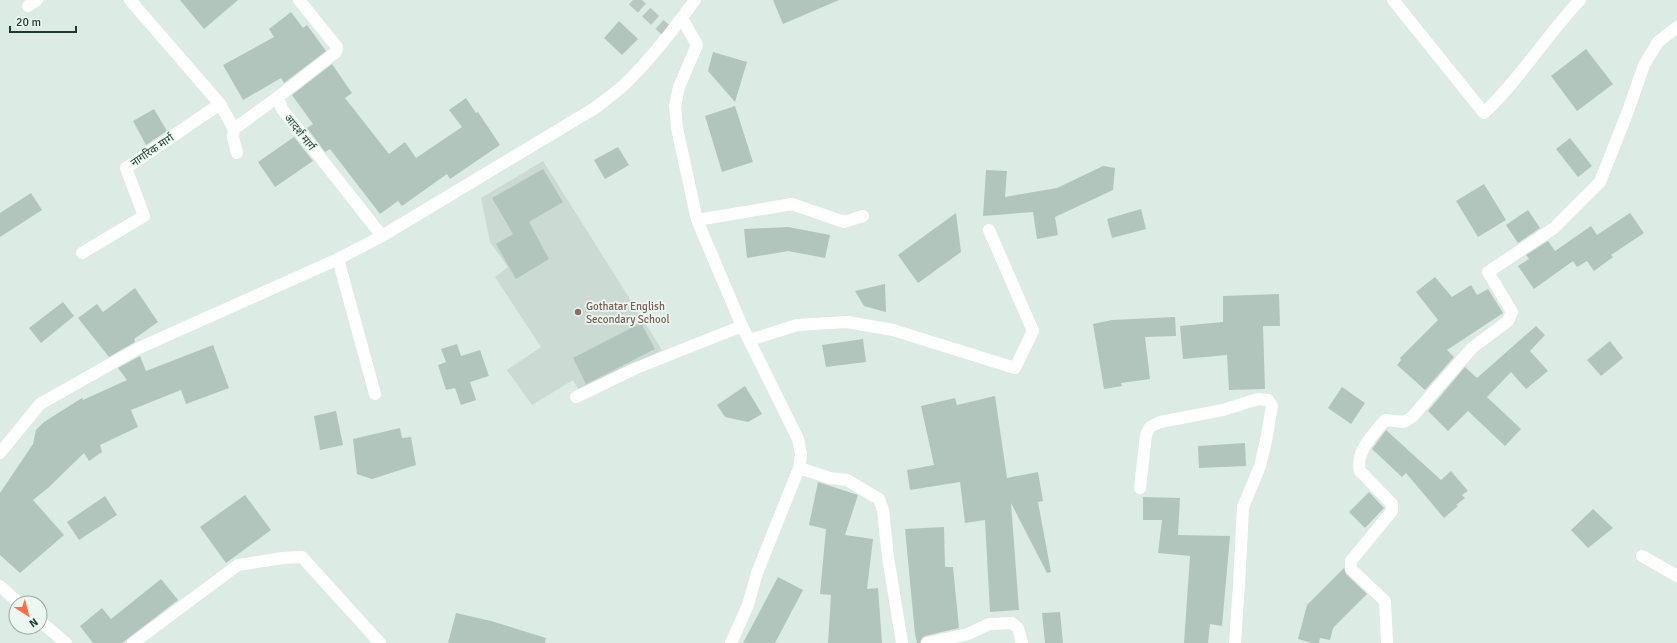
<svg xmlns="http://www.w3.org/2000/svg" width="1677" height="643" viewBox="0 0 1677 643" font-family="Signika,'Noto Sans Devanagari',sans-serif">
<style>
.built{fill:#cbdad3}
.building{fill:#b2c5bd}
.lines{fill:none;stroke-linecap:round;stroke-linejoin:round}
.minor-tunnel{stroke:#b6c8c0;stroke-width:12;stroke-dasharray:12 6;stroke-linecap:butt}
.minor{stroke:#fff;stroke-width:12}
.tertiary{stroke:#fff;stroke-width:12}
.education-dot{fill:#8d6e63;stroke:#edf7f2;stroke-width:1.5}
.labels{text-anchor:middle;stroke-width:3.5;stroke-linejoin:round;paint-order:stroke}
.street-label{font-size:11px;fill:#1d3b32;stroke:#edf7f2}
.education-label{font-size:11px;fill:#785e54;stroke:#edf7f2;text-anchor:start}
</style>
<rect width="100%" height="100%" fill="#dcebe4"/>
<!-- built -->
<path class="built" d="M543 161 662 350 580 392 573 380 532 405 507 370 541 347 495 277 508 267 490 242 481 198Z"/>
<!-- building -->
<path class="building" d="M180 0H238L204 29Z
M773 0H839L783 24Z
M291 12 303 28 307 25 326 51 284 83 281 78 243 100 223 65 274 37 269 29Z
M619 21 638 39 622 55 604 38Z
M1586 49 1613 84 1577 111 1551 76Z
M713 52 747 62 735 102 708 71Z
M332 64 352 93 345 98 389 154 405 142 416 158 462 127 449 110 466 98 476 113 478 112 500 145 450 179 447 174 402 206 398 201 380 214 330 149 325 152 307 128 313 124 292 95Z
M735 106 753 162 722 172 705 116Z
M154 109 167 131 146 145 133 121Z
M294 137 313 161 275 187 258 162Z
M1570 138 1592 166 1578 177 1556 149Z
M618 147 629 165 605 179 594 160Z
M1103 166 1115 168 1113 190 1055 217 1058 235 1037 239 1033 212 983 216 986 170 1007 171 1005 197 1057 188Z
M543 169 563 202 529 222 549 259 516 279 496 244 513 234 492 198Z
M1484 184 1506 220 1478 237 1456 201Z
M31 193 42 210 0 237V213Z
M1141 209 1146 229 1112 238 1107 219Z
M1528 210 1540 228 1518 243 1506 225Z
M956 213 961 252 918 283 898 255Z
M1630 213 1644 233 1611 255 1613 257 1594 271 1587 261 1577 267 1573 261 1534 289 1518 266 1529 259 1526 255 1548 241 1555 251 1591 226 1597 235Z
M788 227 830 235 825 258 788 251 747 258 744 229Z
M1435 277 1452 297 1471 285 1477 295 1488 289 1503 313 1447 350 1454 357 1425 390 1397 365 1401 360 1400 358 1438 320 1416 292Z
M885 284 886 312 864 306 855 291Z
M135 288 158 322 134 339 135 342 109 357 78 318 97 304 103 312Z
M1279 294 1280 326H1263L1265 389 1229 390 1227 355 1183 359 1180 326 1223 322V296Z
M63 302 74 316 41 343 29 328Z
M1175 317 1176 336 1145 337 1150 379 1121 383 1122 386 1104 389 1093 324 1112 320Z
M641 323 655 349 586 384 573 358Z
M1536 326 1545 335 1530 351 1548 371 1526 389 1511 372 1487 397 1521 429 1505 446 1468 411 1448 431 1428 411 1465 367 1477 378Z
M863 339 866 362 826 367 822 345Z
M1610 341 1623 358 1601 376 1587 360Z
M457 344 461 356 480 350 489 376 470 382 476 400 461 405 455 388 446 390 438 365 446 362 441 349Z
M213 345 229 388 186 404 181 390 131 410 138 427 100 445 102 452 89 461 84 453 48 488 33 500 64 535 20 573 0 555V493L33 444 36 430 44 422 82 398 83 400 127 380 118 368 140 356 146 371Z
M745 386 762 414 748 422 725 417 717 405Z
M1342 387 1365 403 1351 424 1328 408Z
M995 396 1007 478 1038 472 1043 501 1038 502 1051 572 1047 573 1011 503 1019 610 990 612 985 520 965 523 960 482 910 490 907 470 934 465 921 406 955 398 957 405Z
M336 411 343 445 320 450 314 416Z
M400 428 402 438 411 437 416 465 372 479 357 474 353 439Z
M1386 430 1441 480 1451 471 1468 491 1462 495 1465 498 1456 505 1458 506 1444 518 1406 473 1402 477 1372 449Z
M1245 443 1246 466 1199 468 1198 446Z
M818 482 858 495 845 535 873 539 867 589 878 588 882 643H828L831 595 820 594 826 529 809 525Z
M1369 492 1384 508 1365 528 1349 512Z
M245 495 271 530 226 563 200 527Z
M105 496 117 515 79 540 67 522Z
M1143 497 1180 498 1178 535 1230 536 1222 626 1210 624 1208 643H1184L1190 556 1158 553 1162 520H1143Z
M1593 509 1613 528 1588 548 1571 530Z
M944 527 945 567H953L959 628 925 636 922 638 920 643H917L915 634 905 529Z
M1344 568 1346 574 1367 594 1333 628 1330 640 1320 638 1319 643H1312L1298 639 1307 605Z
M778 577 803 590 775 643H743Z
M161 579 178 600 122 643H93L80 626 102 608 111 619Z
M1060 612 1063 643H1045L1042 613Z
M456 613 491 621 546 638 545 643H448Z"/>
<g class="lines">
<!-- minor-tunnel -->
<path class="minor-tunnel" d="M633 0 670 34"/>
<!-- minor -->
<path class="minor" d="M130 0 220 104 234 129 278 97
M299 0 337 47 336 52 278 97 282 109 382 236
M1393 0 1484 113C1520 79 1546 36 1580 0
M28 6 37 0
M682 18 697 45 679 87 675 106 677 128 697 220 742 326 798 439 801 454 799 468 757 573 748 605 731 643
M234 129 233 137 237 153
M697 220 792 204 844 222 863 216
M82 253 144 216 126 168 220 104
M338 259 375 394
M750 340 797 325 847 322 893 330 1015 368 1033 331 989 230
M576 397 634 369 742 326
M799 468 830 478 847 480 879 499 883 510 888 557 902 643
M1140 488 1146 435 1150 427 1160 422 1223 410 1258 399 1268 400 1272 406 1266 441 1260 466 1243 507 1239 585 1235 643
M1642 556 1677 576
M0 586 19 603
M40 621 66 643
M133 643 238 565 283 558 302 557 380 643
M927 643 968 634 989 624 1012 623 1018 628 1022 643
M1387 643 1385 601 1351 569V561L1392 511V504L1360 471C1355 451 1374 434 1385 420L1404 422 1412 417 1472 348 1508 321 1512 312 1488 272 1554 228 1600 182 1628 111 1644 65 1658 42 1677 27"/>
<!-- tertiary -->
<path class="tertiary" d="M0 453 40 404 139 348 338 259 382 236 595 108C605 100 615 93 624 85 651 59 673 30 695 0"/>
</g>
<!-- markers -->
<circle class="education-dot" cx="578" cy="312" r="4"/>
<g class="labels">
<!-- street labels -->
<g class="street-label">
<text transform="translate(300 132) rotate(52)" y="4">आदर्श मार्ग</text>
<text transform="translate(152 150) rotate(-34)" y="4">नागरिक मार्ग</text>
</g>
<!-- education labels -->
<g class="education-label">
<text x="586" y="310">Gothatar English<tspan x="586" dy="13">Secondary School</tspan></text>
</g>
</g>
<!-- north arrow -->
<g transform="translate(28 615) rotate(144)"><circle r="19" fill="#edf7f2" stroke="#9aaca5"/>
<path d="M0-3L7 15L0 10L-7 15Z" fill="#ff6e46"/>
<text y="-6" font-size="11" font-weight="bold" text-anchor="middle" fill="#1d3b32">N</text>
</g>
<!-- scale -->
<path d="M10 26v6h66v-6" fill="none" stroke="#1d3b32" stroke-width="2"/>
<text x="16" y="26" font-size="12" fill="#1d3b32" stroke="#edf7f2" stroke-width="3" paint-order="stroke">20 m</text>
</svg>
